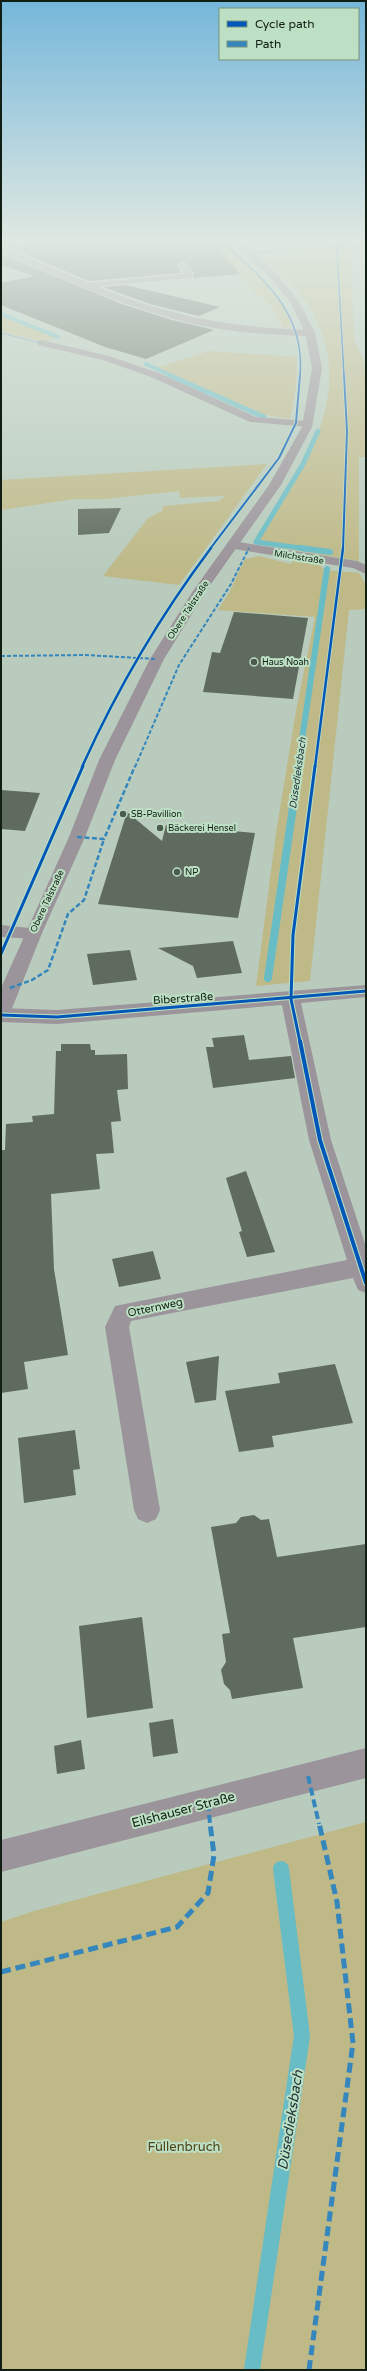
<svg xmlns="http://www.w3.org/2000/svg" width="367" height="2371" viewBox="0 0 367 2371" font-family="'Varela Round',sans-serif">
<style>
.green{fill:#bfb988}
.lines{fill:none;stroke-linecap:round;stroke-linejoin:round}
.stream-far4{stroke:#68bcc5;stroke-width:4}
.stream-far3{stroke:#68bcc5;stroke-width:5}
.stream-far2{stroke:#68bcc5;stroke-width:6}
.stream-far1{stroke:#68bcc5;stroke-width:8}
.stream{stroke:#68bcc5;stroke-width:16}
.building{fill:#606b5f}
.minor{fill:#9b949a;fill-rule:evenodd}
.tertiary{fill:#9b949a;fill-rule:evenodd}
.quiet-far4{stroke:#3486bd;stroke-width:1;stroke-dasharray:2.5 1;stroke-linecap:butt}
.quiet-far3{stroke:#3486bd;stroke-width:2;stroke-dasharray:4 2;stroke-linecap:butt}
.quiet-far2{stroke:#3486bd;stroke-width:2.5;stroke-dasharray:5 2.5;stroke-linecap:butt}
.quiet-far1{stroke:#3486bd;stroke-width:4;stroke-dasharray:8 4;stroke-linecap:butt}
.quiet{stroke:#3486bd;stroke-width:5;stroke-dasharray:10 5;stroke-linecap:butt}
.cycleway-far4-casing{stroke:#bde0c4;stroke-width:2.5}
.cycleway-far3-casing{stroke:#bde0c4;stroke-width:3.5}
.cycleway-far2-casing{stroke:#bde0c4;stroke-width:4}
.cycleway-far1-casing{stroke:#bde0c4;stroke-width:5}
.cycleway-casing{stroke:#bde0c4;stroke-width:6}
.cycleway-far4{stroke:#0057b8;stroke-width:1.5}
.cycleway-far3{stroke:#0057b8;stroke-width:2}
.cycleway-far2{stroke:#0057b8;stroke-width:2.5}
.cycleway-far1{stroke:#0057b8;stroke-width:3}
.cycleway{stroke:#0057b8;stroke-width:4}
.poi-dot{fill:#4b5b4f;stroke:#bde0c4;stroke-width:1.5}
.labels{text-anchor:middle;stroke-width:4;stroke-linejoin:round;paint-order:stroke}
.far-street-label{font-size:9px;fill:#111e14;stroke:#bde0c4}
.far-poi-label{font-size:9px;fill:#111e14;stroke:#bde0c4;text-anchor:start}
.far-water-label{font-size:10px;font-style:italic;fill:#20383d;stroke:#bde0c4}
.street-label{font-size:11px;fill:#111e14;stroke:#bde0c4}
.near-street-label{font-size:13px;fill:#111e14;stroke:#bde0c4}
.near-park-label{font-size:13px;fill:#514317;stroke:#bde0c4}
.near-water-label{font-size:14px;font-style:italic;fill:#20383d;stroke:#bde0c4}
</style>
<rect width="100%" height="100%" fill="#b8cbbc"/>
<!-- green -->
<path class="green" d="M208 237C237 237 282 302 294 326L283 328 271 305 252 290 223 252Z
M335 237H356L353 245 330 246Z
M351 252 354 339 366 366V457H359V561L257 544C300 472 360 394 311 310 301 292 282 277 268 262L272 255Z
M1 313 60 336 44 342 1 332Z
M209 351 297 357 296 387 290 419 255 413 156 368Z
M267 464 179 585 103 576 148 518 162 511 163 506 219 501 225 496 180 498 179 491 107 499H75L1 510V480Z
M259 556 291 564 292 561 320 565 324 570 359 573 366 585V609L349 610 310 981 256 986 276 833 296 711 315 617 218 610 229 593 245 559Z
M366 1822V2370H1V1922L34 1911Z"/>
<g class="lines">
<!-- stream-far4 -->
<path class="stream-far4" d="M1 314 58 337
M146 364 172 376"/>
<!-- stream-far3 -->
<path class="stream-far3" d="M169 375 264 417
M308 549 256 542 303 464 318 431"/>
<!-- stream-far2 -->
<path class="stream-far2" d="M301 548 330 552
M298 767 327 569"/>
<!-- stream-far1 -->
<path class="stream-far1" d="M268 978 299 766"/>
<!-- stream -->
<path class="stream" d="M252 2370 302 2036 281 1869"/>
</g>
<!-- building -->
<path class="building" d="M1 237H34L1 245Z
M54 237H211L240 274 193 278 194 273 185 262 177 264 181 273 89 281 15 250Z
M1 254 122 304 172 320 214 330 146 359 105 347 1 305V283L34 276 1 265Z
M125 285 220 307 199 316 150 304 103 287Z
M121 508 109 533 78 535V509Z
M234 612 308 618 293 699 203 692 212 652 220 653Z
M1 790 40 793 25 831 1 829Z
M127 812 162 841 166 825 255 833 238 918 98 904Z
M233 941 242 973 197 978 193 966 158 948Z
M130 950 137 980 93 985 87 954Z
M244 1035 249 1060 291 1056 295 1078 213 1088 206 1047H214L212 1038Z
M61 1044H90L91 1050H95V1055L127 1054 128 1089 117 1090 121 1121 111 1122 114 1153 96 1154 100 1189 51 1194 54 1269 68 1355 24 1362 28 1389 1 1393V1150H5L6 1124 33 1122 32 1116 54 1114 56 1051H61Z
M246 1171 275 1252 247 1257 239 1232 242 1231 226 1178Z
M153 1251 161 1279 119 1287 112 1259Z
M219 1356 216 1400 195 1403 186 1362Z
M335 1364 353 1423 272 1436 274 1447 239 1452 225 1391 280 1383 278 1373Z
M75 1430 80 1469 73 1470 76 1495 24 1503 18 1438Z
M254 1515 261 1520 269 1519 277 1557 366 1544V1627L293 1638 303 1688 232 1699 230 1690 224 1684 221 1670 226 1662 222 1634 230 1633 211 1527 236 1523 241 1517Z
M142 1617 153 1708 87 1718 79 1626Z
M173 1719 178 1753 153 1757 149 1723Z
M81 1740 85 1769 57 1774 54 1746Z"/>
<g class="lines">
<!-- minor -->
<path class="minor" d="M40 237H53L11 250 89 283 184 274 178 265 185 263 193 274 191 278 96 286C169 316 232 328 310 330L315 333 310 336C273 335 235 333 198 325 129 309 65 280 1 252V247Z
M366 245V249L249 255 245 253 249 251Z
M41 340 109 356 159 373 256 417 308 421 313 424 308 427 250 422 151 377 103 360 38 345V341Z
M232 541 357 561 366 565V574L353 568 228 548 226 545 228 542Z
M1 925 39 929 42 933 39 937 33 939 1 937Z
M366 985V997L301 1003 331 1140 366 1247V1293L358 1290 353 1278 131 1321 129 1327 160 1510 156 1519 147 1523 138 1519 134 1510 105 1327 115 1306 347 1260 309 1140 282 1005 57 1024 1 1022V1008L57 1010Z"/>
<!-- tertiary -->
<path class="tertiary" d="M224 237H233L274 271 299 302 315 333 322 368 312 427 281 485 206 591 164 659 115 760 85 837 42 933 11 1011 8 1016 1 1018V988L69 837 99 760 150 659 193 591 269 485 302 427 312 368 305 333 291 303 268 275Z
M366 1748V1778L1 1872V1840Z"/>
<!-- quiet-far4 -->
<path class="quiet-far4" d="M1 333 41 343"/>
<!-- quiet-far3 -->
<path class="quiet-far3" d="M1 656 85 655 157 659
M135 767 179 665 231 584 249 548"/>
<!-- quiet-far2 -->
<path class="quiet-far2" d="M77 837 104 839 135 766
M10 988 32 980 48 970 68 914 84 900 104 839"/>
<!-- quiet-far1 -->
<path class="quiet-far1" d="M308 1776 319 1824
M208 1803 210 1824"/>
<!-- quiet -->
<path class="quiet" d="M1 1972 177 1927 208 1893 214 1855 210 1823
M309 2370 353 2043 337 1902 319 1823"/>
<defs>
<path id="cycleway-far4" d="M215 237C260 275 306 310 300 376
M344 376 337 250 345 237"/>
<path id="cycleway-far3" d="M210 549 279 458 296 423 300 375
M343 549 347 431 344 375"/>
<path id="cycleway-far2" d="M82 767C117 689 160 616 211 548
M315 767 343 548"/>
<path id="cycleway-far1" d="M1 954 83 766
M1 1015 57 1017 366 991
M300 1042 291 999 293 935 315 766"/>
<path id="cycleway" d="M300 1041 320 1140 366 1283"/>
</defs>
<!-- cycleway-far4 casing -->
<use href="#cycleway-far4" class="cycleway-far4-casing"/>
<!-- cycleway-far3 casing -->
<use href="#cycleway-far3" class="cycleway-far3-casing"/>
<!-- cycleway-far2 casing -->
<use href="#cycleway-far2" class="cycleway-far2-casing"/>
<!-- cycleway-far1 casing -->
<use href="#cycleway-far1" class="cycleway-far1-casing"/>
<!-- cycleway casing -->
<use href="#cycleway" class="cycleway-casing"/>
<!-- cycleway-far4 -->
<use href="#cycleway-far4" class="cycleway-far4"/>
<!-- cycleway-far3 -->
<use href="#cycleway-far3" class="cycleway-far3"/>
<!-- cycleway-far2 -->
<use href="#cycleway-far2" class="cycleway-far2"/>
<!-- cycleway-far1 -->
<use href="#cycleway-far1" class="cycleway-far1"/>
<!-- cycleway -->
<use href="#cycleway" class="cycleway"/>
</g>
<!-- sky -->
<linearGradient id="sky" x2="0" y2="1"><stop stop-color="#75b7da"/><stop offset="0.42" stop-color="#dfe8e1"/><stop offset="1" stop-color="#dfe8e1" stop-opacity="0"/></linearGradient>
<rect width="367" height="569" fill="url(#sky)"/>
<!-- markers -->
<g class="poi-dot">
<circle cx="254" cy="662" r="4"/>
<circle cx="123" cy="814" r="4"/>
<circle cx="160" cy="828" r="4"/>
<circle cx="177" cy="872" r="4"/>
</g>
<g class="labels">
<!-- far-street labels -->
<g class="far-street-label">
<text transform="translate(299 557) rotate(9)" y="3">Milchstraße</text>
<text transform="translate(188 610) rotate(-57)" y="3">Obere Talstraße</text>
<text transform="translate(47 901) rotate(-65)" y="3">Obere Talstraße</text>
</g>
<!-- far-poi labels -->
<g class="far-poi-label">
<text x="262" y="665">Haus Noah</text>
<text x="131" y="817">SB-Pavillion</text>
<text x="168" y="831">Bäckerei Hensel</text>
<text x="185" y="875">NP</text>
</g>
<!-- far-water labels -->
<g class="far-water-label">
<text transform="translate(297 773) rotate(-82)" y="4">Düsedieksbach</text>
</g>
<!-- street labels -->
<g class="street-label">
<text transform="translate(183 998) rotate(-4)" y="4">Biberstraße</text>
<text transform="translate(155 1307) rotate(-12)" y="4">Otternweg</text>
</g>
<!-- near-street labels -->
<g class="near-street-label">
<text transform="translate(183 1809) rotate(-15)" y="5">Eilshauser Straße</text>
</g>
<!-- near-park labels -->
<g class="near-park-label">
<text x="184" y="2151">Füllenbruch</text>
</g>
<!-- near-water labels -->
<g class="near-water-label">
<text transform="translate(290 2120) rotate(-81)" y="5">Düsedieksbach</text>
</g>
</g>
<!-- border -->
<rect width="367" height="2371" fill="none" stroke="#111e14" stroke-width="4"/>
<!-- legend -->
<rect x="219" y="8" width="140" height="52" fill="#bde0c4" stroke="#78927e"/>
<rect x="227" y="21" width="20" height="6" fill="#0057b8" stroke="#78927e"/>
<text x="255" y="28" font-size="12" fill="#111e14">Cycle path</text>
<rect x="227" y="41" width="20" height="6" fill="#3486bd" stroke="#78927e"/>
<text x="255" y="48" font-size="12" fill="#111e14">Path</text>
</svg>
